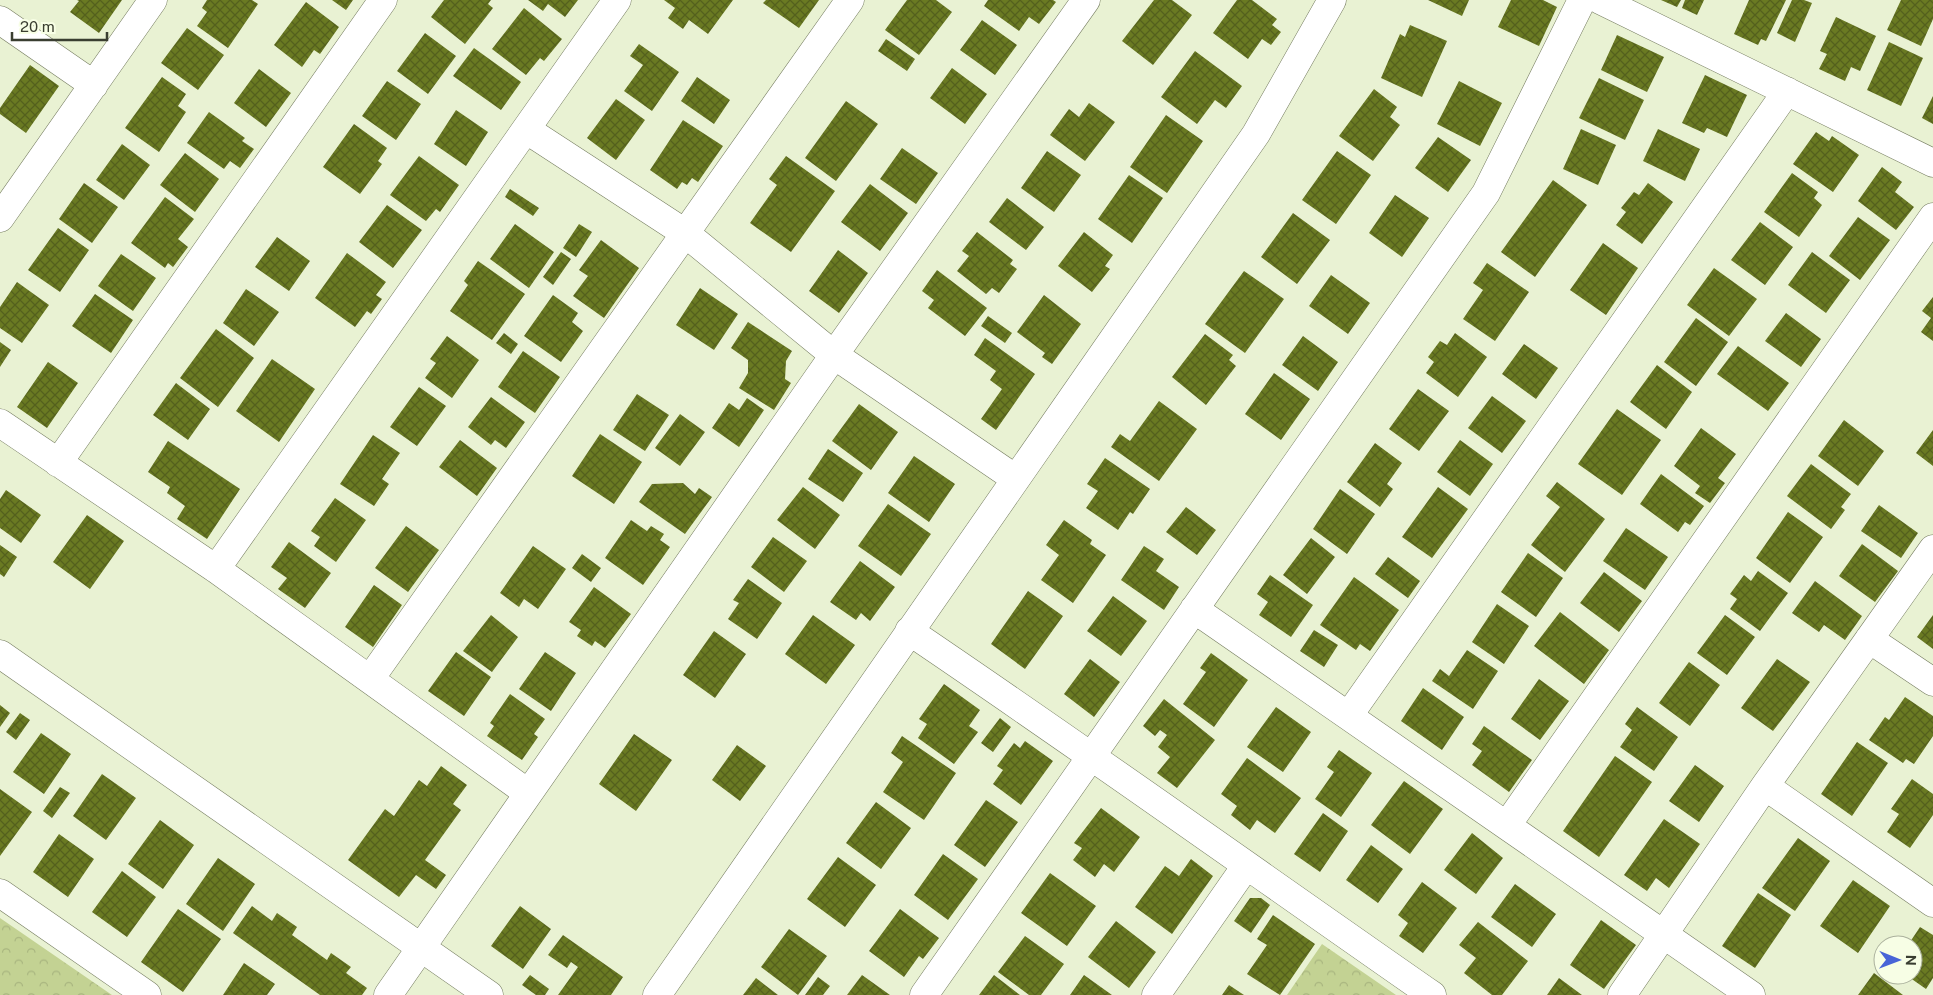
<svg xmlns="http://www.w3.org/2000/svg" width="1933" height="995" viewBox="0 0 1933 995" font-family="'Public Sans',sans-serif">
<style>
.forest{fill:url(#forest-crowns)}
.building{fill:url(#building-cross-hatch)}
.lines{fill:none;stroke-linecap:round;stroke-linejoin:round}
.street-casing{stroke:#767d61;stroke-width:29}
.street{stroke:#fff;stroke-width:28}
</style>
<defs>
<pattern id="forest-crowns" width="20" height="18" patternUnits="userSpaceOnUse" patternTransform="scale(1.25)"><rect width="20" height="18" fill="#c3d293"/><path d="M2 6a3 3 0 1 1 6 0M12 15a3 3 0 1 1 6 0" fill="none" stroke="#a8b57f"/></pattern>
<pattern id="building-cross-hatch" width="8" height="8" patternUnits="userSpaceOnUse" patternTransform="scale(1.25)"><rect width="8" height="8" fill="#6a7a22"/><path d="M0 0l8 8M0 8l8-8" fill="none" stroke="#54601d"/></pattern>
</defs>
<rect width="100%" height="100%" fill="#e9f2d3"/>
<!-- forest -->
<path class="forest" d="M0 918 112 995H0Z
M1322 944 1396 995H1287Z"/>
<!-- building -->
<path class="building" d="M77 0H122L99 33 70 12 79 1Z
M207 0H252L258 4 228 48 197 26 207 12 202 8Z
M332 0H353L346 10Z
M444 0H491L488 4 493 8 465 44 431 17Z
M528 0H578L565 17 548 4 543 11Z
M664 0H733L708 34 689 20 683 29 668 18 675 8Z
M766 0H819L799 28 763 3Z
M907 0H936L952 12 919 55 885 30Z
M988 0H1053L1056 2 1039 24 1029 17 1019 31 984 6Z
M1154 0H1172L1192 15 1153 65 1122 41Z
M1237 0H1252L1277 19 1272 25 1281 32 1271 45 1262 39 1248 59 1213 33Z
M1428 0H1469L1462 16Z
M1511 0H1543L1557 7 1539 46 1498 27Z
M1661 0H1681L1677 7Z
M1685 0H1704L1697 15 1682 8Z
M1749 0H1786L1766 41 1761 39 1758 45 1734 34Z
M1792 0H1804L1812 3 1795 42 1777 33Z
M1901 0H1933V19L1921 46 1887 30Z
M306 2 339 27 320 54 314 50 302 67 274 45Z
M524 8 562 39 544 61 540 58 526 75 492 49Z
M1836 17 1876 36 1860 71 1851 67 1845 81 1819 69 1827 54 1820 51Z
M982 20 1017 45 995 75 960 50Z
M1410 25 1447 41 1422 97 1381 78 1400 34 1405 37Z
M187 28 224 55 198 90 161 63Z
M425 33 456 56 428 94 397 71Z
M1617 35 1664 57 1647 92 1601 70Z
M886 39 915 59 907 71 878 51Z
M1889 42 1923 58 1901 106 1867 90Z
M639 44 679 72 652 111 624 91 643 65 630 56Z
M474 48 521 82 501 110 453 76Z
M1195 51 1242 86 1226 108 1215 100 1197 124 1161 97Z
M30 65 59 86 26 133 0 114V108Z
M952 68 987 94 965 124 930 98Z
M259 69 291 93 266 127 234 103Z
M1705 75 1747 95 1727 137 1707 128 1704 133 1682 123Z
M162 77 186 94 178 106 186 112 159 152 125 128Z
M697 77 730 100 714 124 681 101Z
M1599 78 1644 100 1625 140 1579 118Z
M387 81 421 104 396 140 362 116Z
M1459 81 1502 103 1480 146 1437 124Z
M1374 89 1397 107 1390 117 1400 125 1373 161 1339 136Z
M1933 96V124L1922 118Z
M616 99 645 120 616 160 587 138Z
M846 101 878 124 836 181 805 158Z
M1089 103 1115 122 1085 161 1050 135 1069 109 1079 117Z
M456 110 488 132 466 166 434 144Z
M209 112 245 138 242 141 254 149 240 168 230 161 224 169 187 143Z
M1166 115 1203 141 1167 193 1130 167Z
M683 120 723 146 698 182 692 178 687 185 682 182 677 189 650 170Z
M354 124 387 148 378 161 382 164 360 194 323 167Z
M1581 129 1616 145 1598 185 1563 169Z
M1658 129 1700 149 1685 181 1643 161Z
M1816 132 1829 141 1832 136 1859 155 1833 192 1793 164Z
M1438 137 1471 160 1448 192 1415 168Z
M122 144 150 165 124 200 96 180Z
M902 148 938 173 916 204 880 179Z
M1047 151 1081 175 1054 212 1021 188Z
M1337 151 1371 175 1336 224 1302 200Z
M185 153 219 179 195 212 160 185Z
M419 156 459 185 440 212 436 209 426 221 390 195Z
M786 156 835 191 791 252 750 223 777 185 769 179Z
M1882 167 1902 182 1895 192 1914 207 1896 230 1858 201Z
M1792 173 1818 192 1814 198 1822 205 1799 237 1764 212Z
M1129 175 1163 198 1132 243 1098 219Z
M1553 180 1587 205 1535 277 1501 252Z
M84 183 118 207 92 243 59 219Z
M1648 183 1673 202 1642 244 1616 225 1626 212 1621 208 1634 192 1639 195Z
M870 184 908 213 880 251 841 222Z
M510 189 539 208 533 216 505 197Z
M1395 195 1429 218 1402 257 1369 233Z
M165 197 194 219 178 239 188 247 173 267 168 263 165 268 131 243Z
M1007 198 1044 227 1026 250 989 222Z
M387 205 422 230 393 268 359 242Z
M1293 213 1330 240 1297 284 1261 257Z
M1858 217 1890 240 1860 280 1829 256Z
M1760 222 1793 247 1765 285 1731 260Z
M515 224 554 252 529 288 490 259Z
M579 224 592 232 576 257 563 248Z
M58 228 89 250 60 292 28 270Z
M977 232 1013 260 1010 264 1017 269 999 293 992 288 986 294 957 271 969 256 962 251Z
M1084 232 1113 255 1105 266 1110 269 1092 292 1058 266Z
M277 237 310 261 289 291 255 267Z
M601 240 639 268 604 318 573 296 588 276 579 270Z
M1603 243 1638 268 1606 315 1570 290Z
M838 250 868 273 839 313 809 291Z
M561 252 571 259 553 285 543 277Z
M1812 252 1850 280 1826 313 1788 285Z
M347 253 386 282 376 295 382 299 371 314 367 311 355 327 315 298Z
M121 254 156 278 133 311 98 286Z
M478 261 525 294 492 340 450 311 468 285 464 281Z
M1487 263 1529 292 1495 341 1463 319 1483 290 1473 283Z
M1714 268 1757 299 1729 336 1687 305Z
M937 270 987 308 965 336 928 308 934 300 922 291Z
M1244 271 1284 299 1245 353 1205 324Z
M1331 275 1370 303 1348 334 1309 306Z
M17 282 49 305 22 343 0 328V307Z
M700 288 738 314 714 350 676 325Z
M246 289 279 312 254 346 223 323Z
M95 294 133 320 111 353 72 326Z
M553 295 578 313 572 322 583 331 561 362 524 336Z
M1044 295 1081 324 1052 364 1042 357 1045 353 1017 332Z
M1933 297V341L1921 332 1931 318 1922 311Z
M1786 313 1821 339 1801 367 1765 341Z
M988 316 1012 333 1005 343 981 326Z
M1696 318 1728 342 1696 386 1664 362Z
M748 322 792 351 786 361 785 379 791 383 774 410 739 388 748 373V360L731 348Z
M216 329 254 358 218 407 180 378Z
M504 333 518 344 511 354 496 343Z
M1455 333 1487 357 1458 397 1426 373 1434 362 1428 357 1440 341 1447 345Z
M1205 334 1233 355 1229 360 1236 366 1206 405 1172 377Z
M447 336 479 360 452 398 425 378 436 363 430 359Z
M1303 336 1338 362 1318 391 1282 365Z
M985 338 1035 374 996 430 981 419 1002 389 990 380 996 371 974 355Z
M0 342 11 350 0 367Z
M1524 344 1558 368 1536 399 1502 374Z
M1738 346 1789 383 1768 411 1717 374Z
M523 351 560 377 535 413 498 387Z
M272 359 315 389 279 442 236 411Z
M48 362 78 383 47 428 17 407Z
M1657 365 1692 392 1666 429 1630 402Z
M1274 373 1310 399 1281 440 1245 414Z
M176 383 210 409 188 440 153 415Z
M419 387 446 406 417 446 390 427Z
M1418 389 1449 411 1419 451 1389 429Z
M637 394 669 415 645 451 613 430Z
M1492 396 1526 421 1502 453 1468 428Z
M491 397 525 422 506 448 495 440 491 445 468 427Z
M747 398 764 410 739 447 712 428 729 403 739 410Z
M1159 401 1197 429 1159 481 1111 447 1120 434 1130 441Z
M859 404 898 432 871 470 832 441Z
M1617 409 1661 440 1622 495 1578 464Z
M680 414 705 432 680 466 655 448Z
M1844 420 1884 451 1858 486 1818 456Z
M1701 428 1736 454 1718 478 1725 483 1710 503 1695 493 1700 486 1674 466Z
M1933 430V466L1916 453Z
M600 434 642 462 614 504 572 476Z
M373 435 400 453 382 479 389 484 374 506 340 484Z
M460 440 497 468 477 496 439 467Z
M1460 440 1493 464 1470 496 1437 472Z
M168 441 240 489 207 539 177 519 185 506 167 493 170 487 148 472Z
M1375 443 1402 463 1387 484 1393 489 1380 507 1347 482Z
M828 449 863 473 843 502 808 479Z
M914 456 955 484 929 522 888 493Z
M1105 458 1150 489 1133 514 1130 512 1118 530 1086 508 1098 491 1087 484Z
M1811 464 1851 494 1841 507 1845 510 1831 529 1787 496Z
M1661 474 1704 506 1690 525 1685 522 1678 532 1640 504Z
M1557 482 1605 519 1565 572 1531 545 1560 507 1546 496Z
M683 483 695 494 699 488 712 497 685 534 639 502 652 484Z
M803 487 840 515 815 549 777 520Z
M1438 487 1468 509 1432 558 1402 537Z
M1340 489 1375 514 1347 554 1313 529Z
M6 490 41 515 21 543 0 528V499Z
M335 498 366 520 336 562 314 546 320 537 311 531Z
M888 504 931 534 901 576 858 546Z
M1879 505 1918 533 1901 558 1861 531Z
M1186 507 1216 530 1197 555 1166 532Z
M1788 512 1823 537 1790 583 1756 558Z
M87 515 124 541 90 589 53 562Z
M631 520 647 531 651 526 664 534 660 540 670 547 643 585 605 558Z
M1064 520 1092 540 1090 544 1106 555 1073 603 1041 580 1059 555 1046 545Z
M406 526 439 550 408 592 375 568Z
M1626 528 1668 557 1645 590 1603 561Z
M773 537 807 561 784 592 751 567Z
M1311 538 1335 557 1307 594 1283 575Z
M289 542 331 573 305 608 278 589 287 578 271 567Z
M1862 544 1898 571 1875 602 1839 576Z
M0 545 17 557 4 577 0 574Z
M533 546 566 569 538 609 524 599 519 607 500 593Z
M1144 546 1164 559 1156 571 1179 587 1164 610 1121 580Z
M1528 553 1563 578 1536 617 1501 592Z
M582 554 601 568 591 582 572 568Z
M1388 557 1420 581 1408 598 1375 574Z
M860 561 895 587 870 621 861 613 856 620 830 602Z
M1758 571 1788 593 1760 631 1730 609 1737 599 1730 594 1744 575 1751 581Z
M1604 572 1642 601 1619 632 1580 603Z
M1270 575 1313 605 1291 637 1259 615 1268 602 1257 594Z
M1354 577 1399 610 1370 651 1360 644 1356 650 1320 625Z
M748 579 782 603 757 639 728 619 739 603 733 600Z
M1815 581 1862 616 1845 640 1824 625 1819 632 1792 613Z
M374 585 402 605 373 647 345 627Z
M594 587 631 614 605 648 595 641 592 646 577 636 581 630 569 622Z
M1028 591 1063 616 1025 669 991 644Z
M1113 596 1147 621 1121 656 1087 631Z
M1497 604 1529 626 1504 664 1472 642Z
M1560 612 1609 650 1584 684 1534 646Z
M491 615 518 637 492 672 463 651Z
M813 615 855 645 826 684 785 654Z
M1725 615 1755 637 1727 675 1697 653Z
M1933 615V649L1917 637Z
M1314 630 1338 645 1324 667 1300 651Z
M714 631 746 654 715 698 683 675Z
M1467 650 1498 671 1473 709 1432 681 1440 669 1449 676Z
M456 652 491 677 464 716 428 691Z
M545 652 576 673 551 711 519 689Z
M1211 653 1248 680 1214 727 1183 704 1206 672 1200 668Z
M1090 659 1120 682 1094 717 1064 694Z
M1777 659 1810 682 1773 731 1741 708Z
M1689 662 1720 685 1690 726 1659 703Z
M1539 679 1569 701 1540 740 1511 719Z
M944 684 980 710 969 726 978 732 954 764 918 738 927 724 919 719Z
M1423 688 1464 717 1442 750 1401 721Z
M510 694 545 719 534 734 538 737 522 760 487 736 494 726 490 723Z
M1905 697 1933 716V736L1914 764 1906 759 1903 763 1869 740 1885 717 1889 720Z
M1164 699 1215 740 1177 788 1157 773 1170 757 1158 747 1167 735 1160 730 1155 736 1143 726Z
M0 705 10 713 0 727Z
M1276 707 1311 732 1283 772 1247 747Z
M1637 707 1678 737 1654 771 1620 747 1632 730 1625 724Z
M20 713 30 720 16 740 6 732Z
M1000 718 1011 727 993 752 981 743Z
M1484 726 1532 760 1509 792 1472 765 1482 751 1472 744Z
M41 733 71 754 44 794 13 772Z
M634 734 672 760 636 811 599 784Z
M902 736 956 773 924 820 883 792 903 762 891 753Z
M1025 741 1053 761 1021 805 993 784 1003 770 997 766 1014 743 1020 748Z
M1857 742 1888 763 1852 816 1821 794Z
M737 745 766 766 740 801 712 780Z
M1339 750 1372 773 1341 817 1315 799 1334 772 1327 767Z
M1615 756 1652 782 1599 857 1563 831Z
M1247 758 1301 798 1275 833 1257 820 1250 830 1231 815 1237 806 1221 794Z
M1695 765 1724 786 1699 822 1669 801Z
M441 766 467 785 453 804 461 810 425 860 446 875 436 889 416 875 399 897 348 860 385 809 394 816 419 780 427 786Z
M102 774 136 798 106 840 73 816Z
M1912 779 1933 794V815L1910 848 1887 832 1899 814 1891 809Z
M1404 781 1443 809 1410 854 1371 825Z
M60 787 70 793 52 818 43 811Z
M0 789 32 812 0 856Z
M986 800 1018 822 985 867 954 845Z
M876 802 911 828 881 869 846 843Z
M1101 808 1140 837 1114 872 1104 864 1095 877 1073 860 1082 848 1074 843Z
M1323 813 1348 831 1320 872 1294 854Z
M1664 819 1700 844 1669 888 1656 878 1647 891 1624 875Z
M160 820 194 845 163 889 128 864Z
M1472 833 1503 858 1476 894 1444 870Z
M59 834 94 859 68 897 33 872Z
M1798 838 1830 861 1795 911 1762 888Z
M1371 845 1403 869 1378 903 1346 880Z
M943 854 978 879 948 920 914 895Z
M838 857 876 885 845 927 807 899Z
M218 858 255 884 223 931 186 904Z
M1191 859 1213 876 1172 934 1135 907 1165 866 1179 876Z
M122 871 156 897 127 937 92 912Z
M1050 873 1096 906 1067 946 1021 913Z
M1853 880 1890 906 1858 953 1820 926Z
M1422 882 1457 908 1423 953 1399 936 1408 923 1398 915Z
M1515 884 1556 914 1532 947 1491 917Z
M1758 893 1791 915 1755 968 1722 946Z
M1250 898H1261L1270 905 1251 933 1234 921Z
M252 906 272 921 277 913 297 927 292 935 327 960 331 953 351 967 346 973 367 988 362 995H320L233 933Z
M520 906 551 929 523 969 491 946Z
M178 909 221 939 183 992 141 962Z
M900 909 939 938 923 959 919 956 904 977 869 951Z
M1273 915 1315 944 1280 995 1247 974 1267 945 1257 939Z
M1601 920 1636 945 1604 989 1570 965Z
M1116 921 1156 952 1129 988 1088 957Z
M1478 922 1528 961 1502 995H1492L1464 973 1476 958 1459 945Z
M1920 927 1933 935V978L1926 989 1906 975H1913V945H1908Z
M789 929 827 956 798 995 761 967Z
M563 935 623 977 611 995H558L578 967 571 962 567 968 548 955Z
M1025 936 1064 964 1041 995H1029L998 972Z
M244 963 275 984 267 995H223Z
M1874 973 1903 995H1858Z
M530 975 549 989 545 995H536L522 985Z
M862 975 890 995H847Z
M994 975 1020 995H979Z
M1084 975 1112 995H1070Z
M818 977 830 986 823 995H805Z
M756 978 778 995H743Z
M1559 978 1582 995H1547Z
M1229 985 1244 995H1222Z"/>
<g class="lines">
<defs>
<path id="street" d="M1600 0 1933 163
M0 20 94 85
M527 130 685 233 834 355 1016 479
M0 218 153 0
M0 423 216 569 528 793
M58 463 383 0
M216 569 617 0
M1194 609 1751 995
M909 631C1085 750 1258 874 1432 995
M1869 639 1933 682
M0 654 489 995
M370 679 850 0
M1349 715 1787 91
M1765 786 1933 903
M1507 825 1933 217
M0 893 147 995
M388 995 834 355 1086 0
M657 995 1256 134 1332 0
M924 995 1486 193 1582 0
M1156 995 1246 866
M1622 995 1765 786 1933 549"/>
</defs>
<!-- street casing -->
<use href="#street" class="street-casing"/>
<!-- street -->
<use href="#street" class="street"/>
</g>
<!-- north arrow -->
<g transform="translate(1898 960) rotate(91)"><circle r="24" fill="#f7fee5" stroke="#abb19d"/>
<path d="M0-4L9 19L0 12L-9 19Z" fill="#4864d7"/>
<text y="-8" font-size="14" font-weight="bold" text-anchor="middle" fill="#3a3e31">N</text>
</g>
<!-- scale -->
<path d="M12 32v8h95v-8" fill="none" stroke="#3a3e31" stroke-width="2.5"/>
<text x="20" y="32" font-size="15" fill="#3a3e31" stroke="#f7fee5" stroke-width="4" paint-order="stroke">20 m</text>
</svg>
